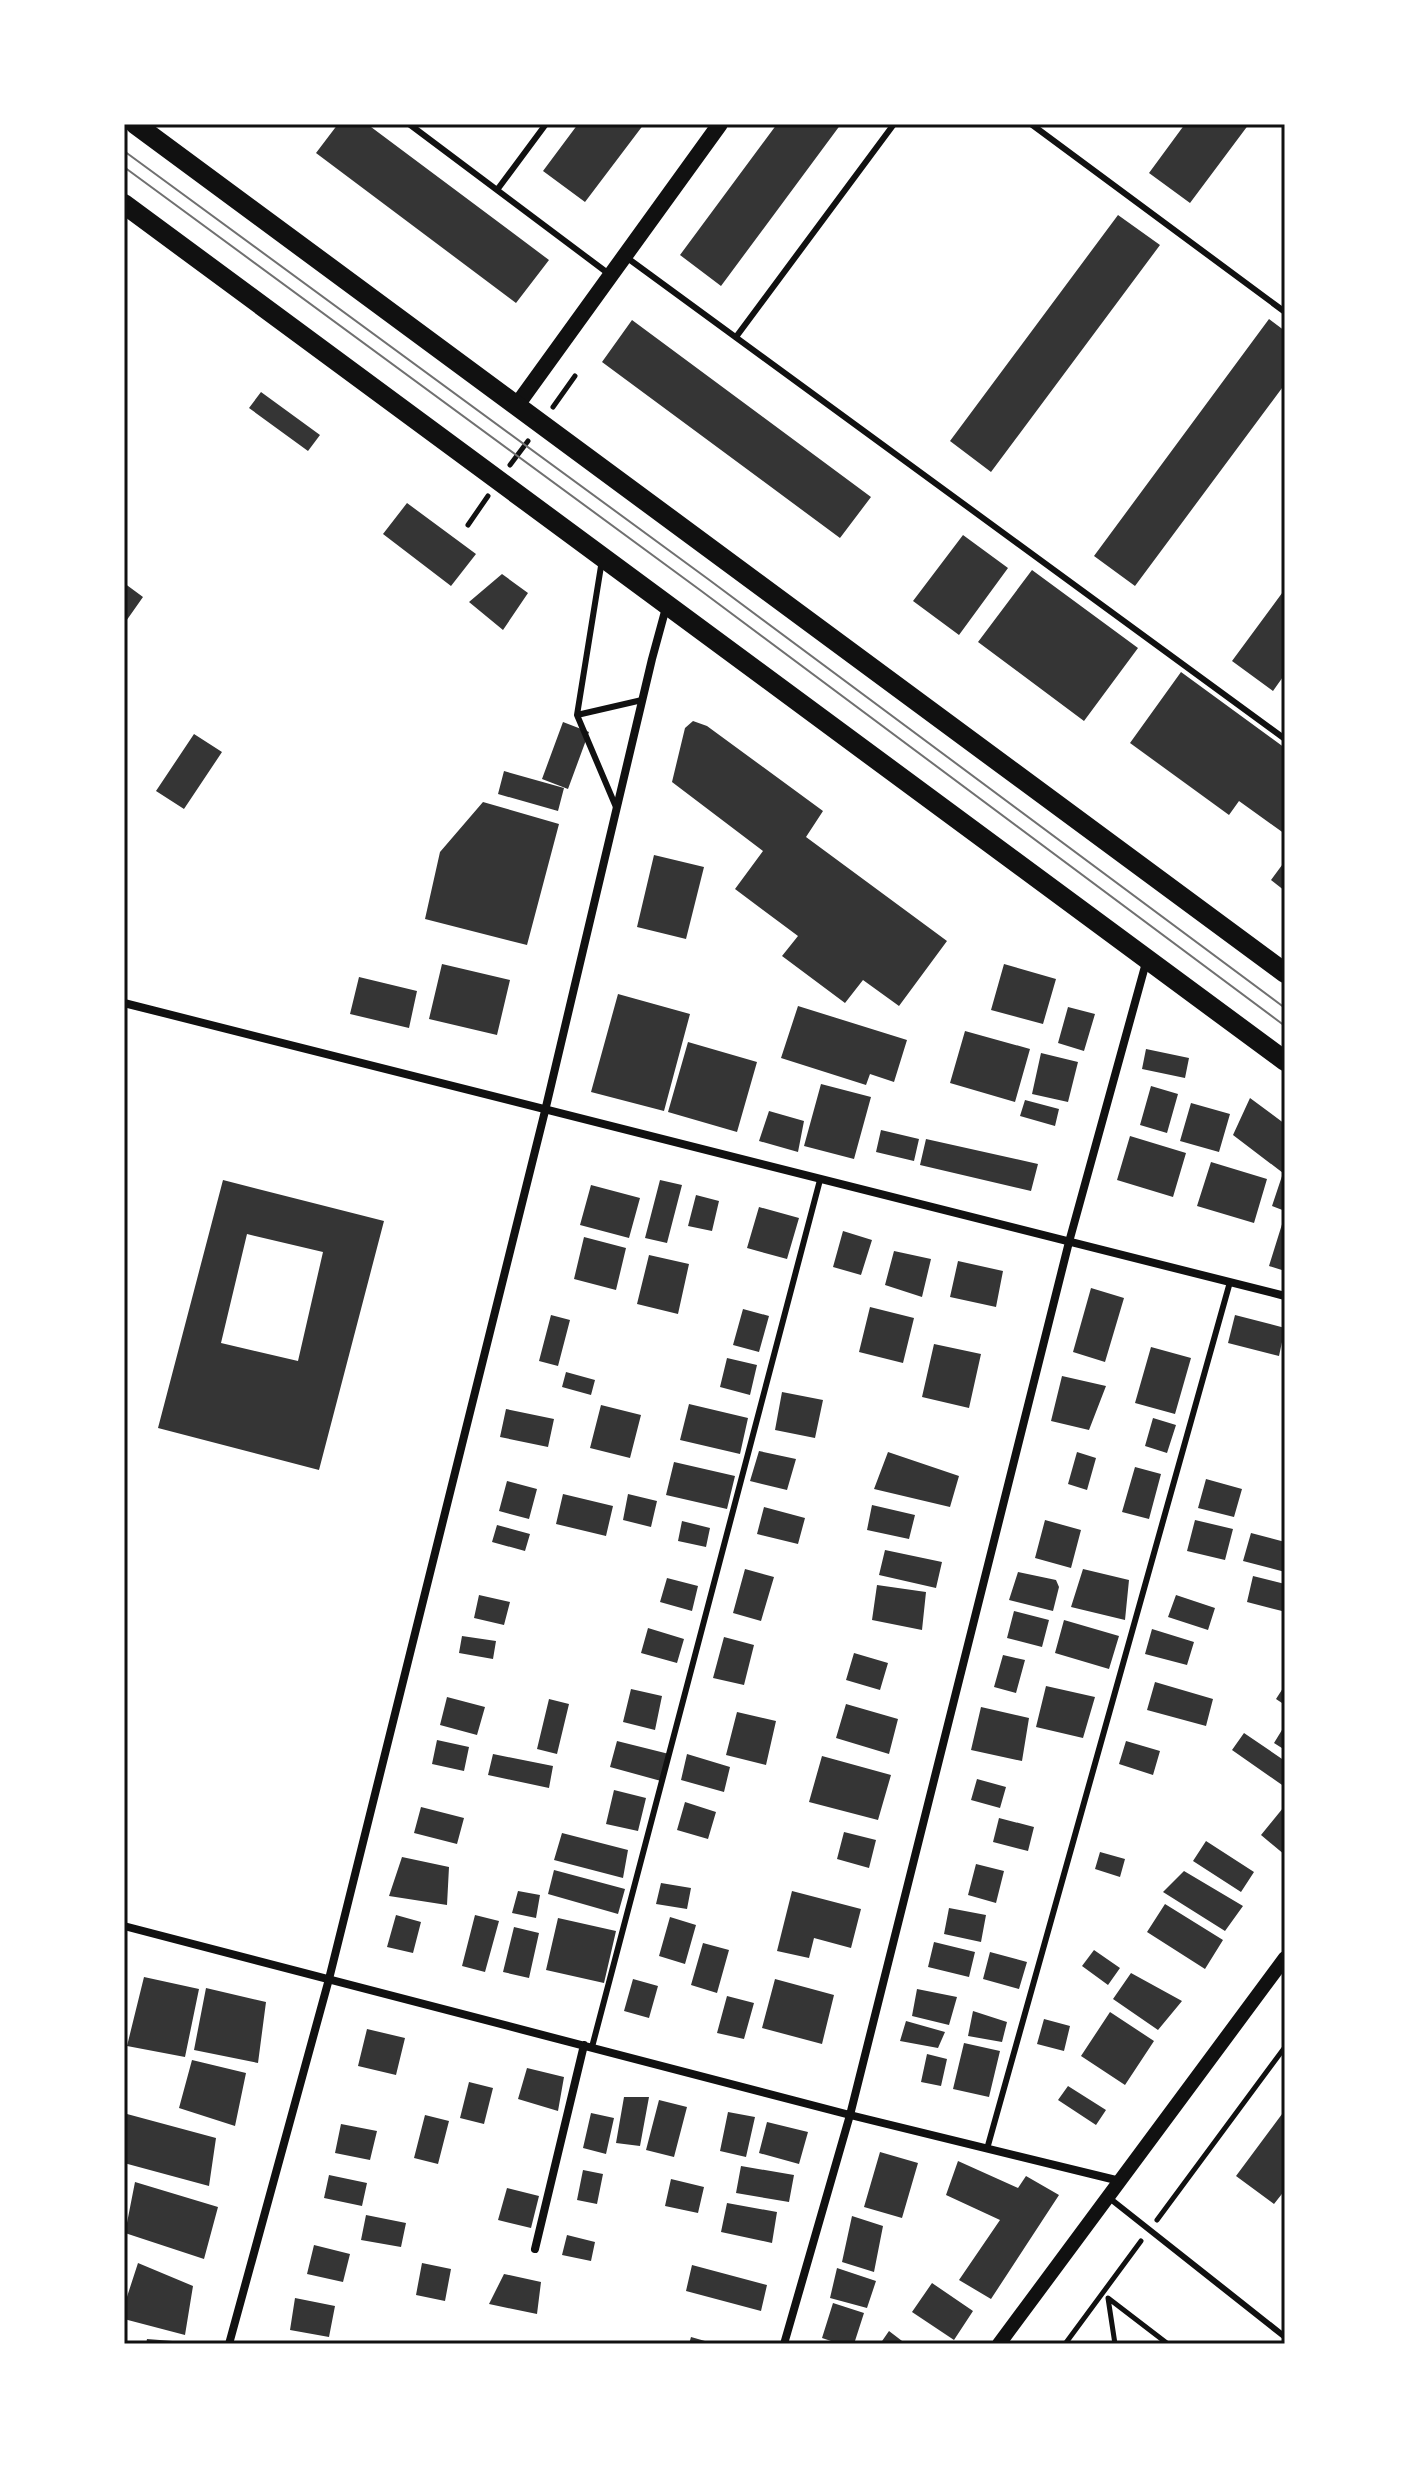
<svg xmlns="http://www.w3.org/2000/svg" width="1409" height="2468" viewBox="0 0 1409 2468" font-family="Manrope,sans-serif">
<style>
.building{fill:#353535;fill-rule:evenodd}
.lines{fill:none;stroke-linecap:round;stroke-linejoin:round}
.path{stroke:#111;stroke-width:5}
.service{stroke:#111;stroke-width:6}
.minor{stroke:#111;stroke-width:8}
.tertiary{stroke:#111;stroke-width:14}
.secondary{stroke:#111;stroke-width:16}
.primary{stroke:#111;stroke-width:20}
.tram{stroke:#707070;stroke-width:2}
.neatline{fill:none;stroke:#111;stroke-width:3}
</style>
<rect width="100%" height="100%" fill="#fff"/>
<!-- building -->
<path class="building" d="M338 124H367L549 260 516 303 316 153Z
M578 124H644L585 202 543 171Z
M777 124H841L721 286 680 255Z
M1185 124H1249L1190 203 1149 173Z
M1118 215 1160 245 991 472 950 441Z
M1269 319 1285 331V384L1135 586 1094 556Z
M632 320 871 497 840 538 602 362Z
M261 392 320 435 308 451 249 408Z
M407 503 476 554 451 586 383 534Z
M963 535 1008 568 959 635 913 601Z
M1032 570 1138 648 1084 721 978 642Z
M502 574 528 593 503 630 469 602Z
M124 583 143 597 124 624Z
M1285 589V674L1273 691 1232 661Z
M1181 672 1285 748V834L1239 801 1229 815 1130 743Z
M693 721 707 726 823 811 806 837 947 941 899 1006 863 980 845 1003 782 956 798 936 735 889 763 851 672 782 685 728Z
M563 722 589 732 568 789 542 779Z
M194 734 222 752 184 809 156 791Z
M504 771 564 788 558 811 498 794Z
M483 802 559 824 527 945 425 919 440 852Z
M654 855 704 867 686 939 637 927Z
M1285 861V891L1271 880Z
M442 964 510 980 497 1035 429 1019Z
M1004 964 1056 979 1043 1024 991 1010Z
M359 977 417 991 409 1028 350 1014Z
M618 994 690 1014 664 1111 591 1092Z
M798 1006 907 1040 894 1082 870 1074 866 1085 781 1058Z
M1068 1007 1095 1014 1084 1051 1058 1043Z
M965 1031 1030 1049 1015 1102 950 1083Z
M688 1042 757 1062 737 1132 668 1112Z
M1146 1049 1189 1058 1185 1078 1142 1069Z
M1041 1053 1078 1062 1068 1102 1032 1094Z
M821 1084 871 1097 854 1159 804 1146Z
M1151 1086 1178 1094 1167 1133 1140 1125Z
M1250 1098 1285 1124V1211L1272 1206 1283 1173 1233 1135Z
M1025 1100 1059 1109 1055 1126 1020 1116Z
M1191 1103 1230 1114 1219 1152 1180 1141Z
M769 1111 804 1121 798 1152 759 1141Z
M881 1130 919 1139 914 1161 876 1152Z
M1130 1136 1186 1153 1173 1197 1117 1180Z
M926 1139 1038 1164 1031 1191 920 1165Z
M1211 1162 1267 1179 1254 1223 1197 1206Z
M223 1180 384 1221 319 1470 158 1428ZM247 1234 323 1252 298 1361 221 1343Z
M660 1180 682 1185 667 1243 645 1238Z
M591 1185 640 1198 629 1238 580 1225Z
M696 1195 719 1201 712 1231 688 1226Z
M759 1207 799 1218 787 1259 747 1248Z
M1283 1221 1285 1222V1271L1269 1266Z
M843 1231 872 1240 861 1275 833 1267Z
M584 1237 626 1248 616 1290 574 1279Z
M894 1251 931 1259 922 1297 885 1285Z
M649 1255 689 1264 678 1314 637 1304Z
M958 1261 1003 1271 996 1307 950 1297Z
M1091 1288 1124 1298 1105 1362 1073 1352Z
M870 1307 914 1318 903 1363 859 1352Z
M743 1309 769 1316 759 1352 733 1345Z
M551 1315 570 1320 558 1366 539 1361Z
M1235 1315 1285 1328 1279 1356 1228 1343Z
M934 1344 981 1354 969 1408 922 1397Z
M1151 1347 1191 1358 1175 1414 1135 1403Z
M727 1358 757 1365 750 1395 720 1387Z
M566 1372 595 1380 591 1395 562 1387Z
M1062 1376 1106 1386 1089 1430 1051 1421Z
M782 1392 823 1400 815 1438 775 1430Z
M689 1404 748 1418 740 1454 680 1440Z
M601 1405 641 1415 630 1458 590 1448Z
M506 1409 554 1419 548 1447 500 1437Z
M1153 1418 1176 1425 1167 1453 1145 1446Z
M759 1451 796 1459 787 1490 750 1481Z
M888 1452 959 1476 950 1507 874 1489Z
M1077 1452 1096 1458 1087 1490 1068 1484Z
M674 1462 735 1476 727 1509 666 1495Z
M1135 1467 1161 1474 1149 1519 1122 1512Z
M1206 1479 1242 1489 1234 1517 1198 1508Z
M507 1481 537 1489 529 1519 499 1511Z
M563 1494 613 1506 606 1536 556 1524Z
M628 1494 657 1501 651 1527 623 1520Z
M872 1505 915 1515 909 1539 867 1530Z
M764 1507 805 1518 798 1544 757 1534Z
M1045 1520 1081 1530 1071 1568 1035 1558Z
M1195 1520 1233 1529 1225 1560 1187 1551Z
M682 1521 710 1528 706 1547 678 1541Z
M497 1525 530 1534 525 1551 492 1542Z
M1251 1533 1285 1542V1572L1243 1561Z
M885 1550 942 1562 936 1588 879 1575Z
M745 1569 774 1577 761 1621 733 1613Z
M1083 1569 1129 1580 1125 1620 1071 1607Z
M1018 1572 1056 1580 1059 1587 1053 1611 1009 1600Z
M1253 1576 1285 1584 1282 1611 1247 1602Z
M667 1578 698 1586 692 1611 660 1602Z
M877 1585 926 1592 922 1630 872 1620Z
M479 1595 510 1602 504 1625 474 1618Z
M1176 1595 1215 1608 1208 1630 1168 1617Z
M1014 1611 1049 1620 1042 1647 1007 1638Z
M1064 1620 1119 1636 1109 1669 1055 1653Z
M648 1628 684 1639 677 1663 641 1653Z
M1152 1629 1194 1642 1187 1665 1145 1654Z
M462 1636 496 1641 493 1659 459 1653Z
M724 1637 754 1645 744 1685 713 1678Z
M854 1653 888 1663 880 1690 846 1680Z
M1003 1655 1025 1660 1016 1693 994 1687Z
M1155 1682 1213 1699 1206 1726 1147 1710Z
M1285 1685V1705L1276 1699Z
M1046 1686 1095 1697 1083 1738 1036 1727Z
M631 1689 662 1696 655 1730 623 1722Z
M447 1697 485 1707 477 1735 440 1725Z
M549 1699 569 1704 557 1754 537 1749Z
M846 1704 898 1719 889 1754 836 1738Z
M981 1707 1029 1718 1022 1761 971 1750Z
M737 1712 776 1721 766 1765 726 1755Z
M1285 1725V1750L1274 1743Z
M1244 1733 1285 1761V1787L1232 1750Z
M437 1740 469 1747 464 1771 432 1764Z
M617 1741 669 1754 661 1781 610 1767Z
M1126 1741 1160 1751 1153 1775 1119 1764Z
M493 1754 553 1766 549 1788 488 1775Z
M687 1754 730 1767 724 1792 681 1780Z
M822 1756 891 1775 878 1820 809 1802Z
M977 1779 1006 1787 1000 1808 971 1800Z
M614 1790 646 1798 638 1831 606 1824Z
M685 1802 716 1812 708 1839 677 1830Z
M421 1807 464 1818 457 1844 414 1833Z
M1283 1808 1285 1810V1855L1261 1835Z
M999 1818 1034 1827 1028 1851 993 1842Z
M844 1832 876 1840 869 1868 837 1859Z
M562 1833 628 1850 623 1878 554 1860Z
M1206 1841 1254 1872 1241 1892 1193 1861Z
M1100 1852 1125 1859 1120 1877 1095 1869Z
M402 1857 449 1867 447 1905 389 1896Z
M976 1864 1004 1871 996 1903 968 1895Z
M554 1870 625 1889 618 1914 548 1894Z
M1184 1871 1243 1906 1225 1931 1163 1892Z
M661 1883 691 1888 687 1909 656 1904Z
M518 1891 540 1895 536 1918 512 1913Z
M792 1891 861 1909 851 1948 814 1938 809 1958 777 1951Z
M1165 1904 1223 1940 1205 1969 1147 1932Z
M949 1908 986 1915 981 1942 944 1934Z
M396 1915 421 1922 413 1953 387 1947Z
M475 1915 499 1921 485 1972 462 1966Z
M670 1917 696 1925 685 1964 659 1956Z
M558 1918 616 1931 604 1983 546 1970Z
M514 1927 539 1933 529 1978 503 1972Z
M934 1942 975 1952 969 1977 928 1967Z
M703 1943 729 1950 717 1993 691 1985Z
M1094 1950 1120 1968 1108 1985 1082 1966Z
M990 1952 1027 1962 1019 1989 983 1979Z
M1131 1973 1182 2001 1158 2030 1113 1999Z
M144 1977 199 1989 185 2057 127 2046Z
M633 1979 658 1986 649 2018 624 2011Z
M775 1979 834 1995 822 2044 762 2028Z
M206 1988 266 2002 258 2063 194 2050Z
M917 1989 957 1997 949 2025 912 2016Z
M727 1996 754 2003 744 2039 717 2033Z
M973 2011 1007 2022 1002 2042 968 2036Z
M1110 2012 1154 2041 1125 2085 1081 2056Z
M1044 2019 1070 2026 1064 2051 1037 2044Z
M906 2021 945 2032 938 2048 900 2041Z
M367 2029 405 2038 396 2075 358 2066Z
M964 2043 1000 2051 989 2097 953 2089Z
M927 2054 947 2059 941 2086 921 2082Z
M192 2060 246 2073 235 2126 179 2108Z
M527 2068 564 2077 558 2111 518 2099Z
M469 2082 493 2088 484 2124 460 2118Z
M1068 2086 1106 2110 1096 2125 1058 2100Z
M624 2097H649L640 2146 616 2143Z
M659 2100 687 2107 674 2157 646 2150Z
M1285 2110V2190L1274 2204 1236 2176Z
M728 2112 755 2117 746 2157 720 2151Z
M591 2113 614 2118 606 2154 583 2148Z
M127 2114 216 2138 209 2186 124 2163V2129Z
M425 2115 449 2121 438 2164 414 2158Z
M767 2122 808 2132 799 2164 759 2153Z
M341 2124 377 2131 370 2160 335 2153Z
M880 2152 918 2163 902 2218 864 2207Z
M958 2161 1018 2188 1026 2176 1059 2195 991 2299 959 2280 1000 2220 946 2195Z
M741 2166 794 2175 789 2202 736 2193Z
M583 2170 603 2174 597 2204 577 2200Z
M329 2175 367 2183 362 2206 324 2198Z
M671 2179 704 2187 698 2213 665 2206Z
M135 2182 218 2207 204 2259 125 2233Z
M507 2188 539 2196 531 2228 498 2220Z
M727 2203 777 2212 772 2243 721 2232Z
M366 2215 406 2223 401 2247 361 2240Z
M852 2216 883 2226 874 2272 842 2262Z
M567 2235 595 2242 591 2261 562 2255Z
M314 2245 350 2254 343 2282 307 2274Z
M138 2263 193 2286 185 2335 124 2319V2306Z
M422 2263 451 2269 445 2301 416 2295Z
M692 2265 767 2285 761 2311 686 2291Z
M837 2268 876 2281 867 2308 830 2298Z
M504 2274 541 2282 537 2314 489 2304Z
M932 2283 973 2311 954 2340 912 2312Z
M295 2298 335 2306 329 2337 290 2330Z
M833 2303 864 2313 854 2344H840L822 2338Z
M889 2331 906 2344H880Z
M691 2337 712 2343V2344H689Z
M147 2339 185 2342V2344H146Z"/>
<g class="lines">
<!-- path -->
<path class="path" d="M553 407 575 376
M510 465 528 441
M468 525 488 496
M1157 2220 1285 2047
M1065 2344 1141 2241
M1115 2344 1108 2298 1168 2344"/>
<!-- service -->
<path class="service" d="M409 124 609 274
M1031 124 1285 312
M497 190 546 124
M626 257 1285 739
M736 337 894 124
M602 560 577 715 616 807
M577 715 642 700
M592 2047 820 1180
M987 2149 1230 1282
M1108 2197 1285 2337"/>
<!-- minor -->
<path class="minor" d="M124 1003 1285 1296
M124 1926 850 2115 1120 2181
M535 2249 584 2045
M229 2344 329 1979 545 1111 652 659 667 604
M784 2344 850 2115 1069 1242 1147 959"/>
<!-- tertiary -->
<path class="tertiary" d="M999 2344 1285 1958"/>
<!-- secondary -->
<path class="secondary" d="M517 405 720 124"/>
<!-- primary -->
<path class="primary" d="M135 124 1285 973
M124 204 1285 1061"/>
<!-- tram -->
<path class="tram" d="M124 151 708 579 1285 1008
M124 167 700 590 1285 1026"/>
</g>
<!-- border -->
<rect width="1409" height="2468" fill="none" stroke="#ffffff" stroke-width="252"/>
<rect x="126" y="126" width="1157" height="2216" class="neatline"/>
</svg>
